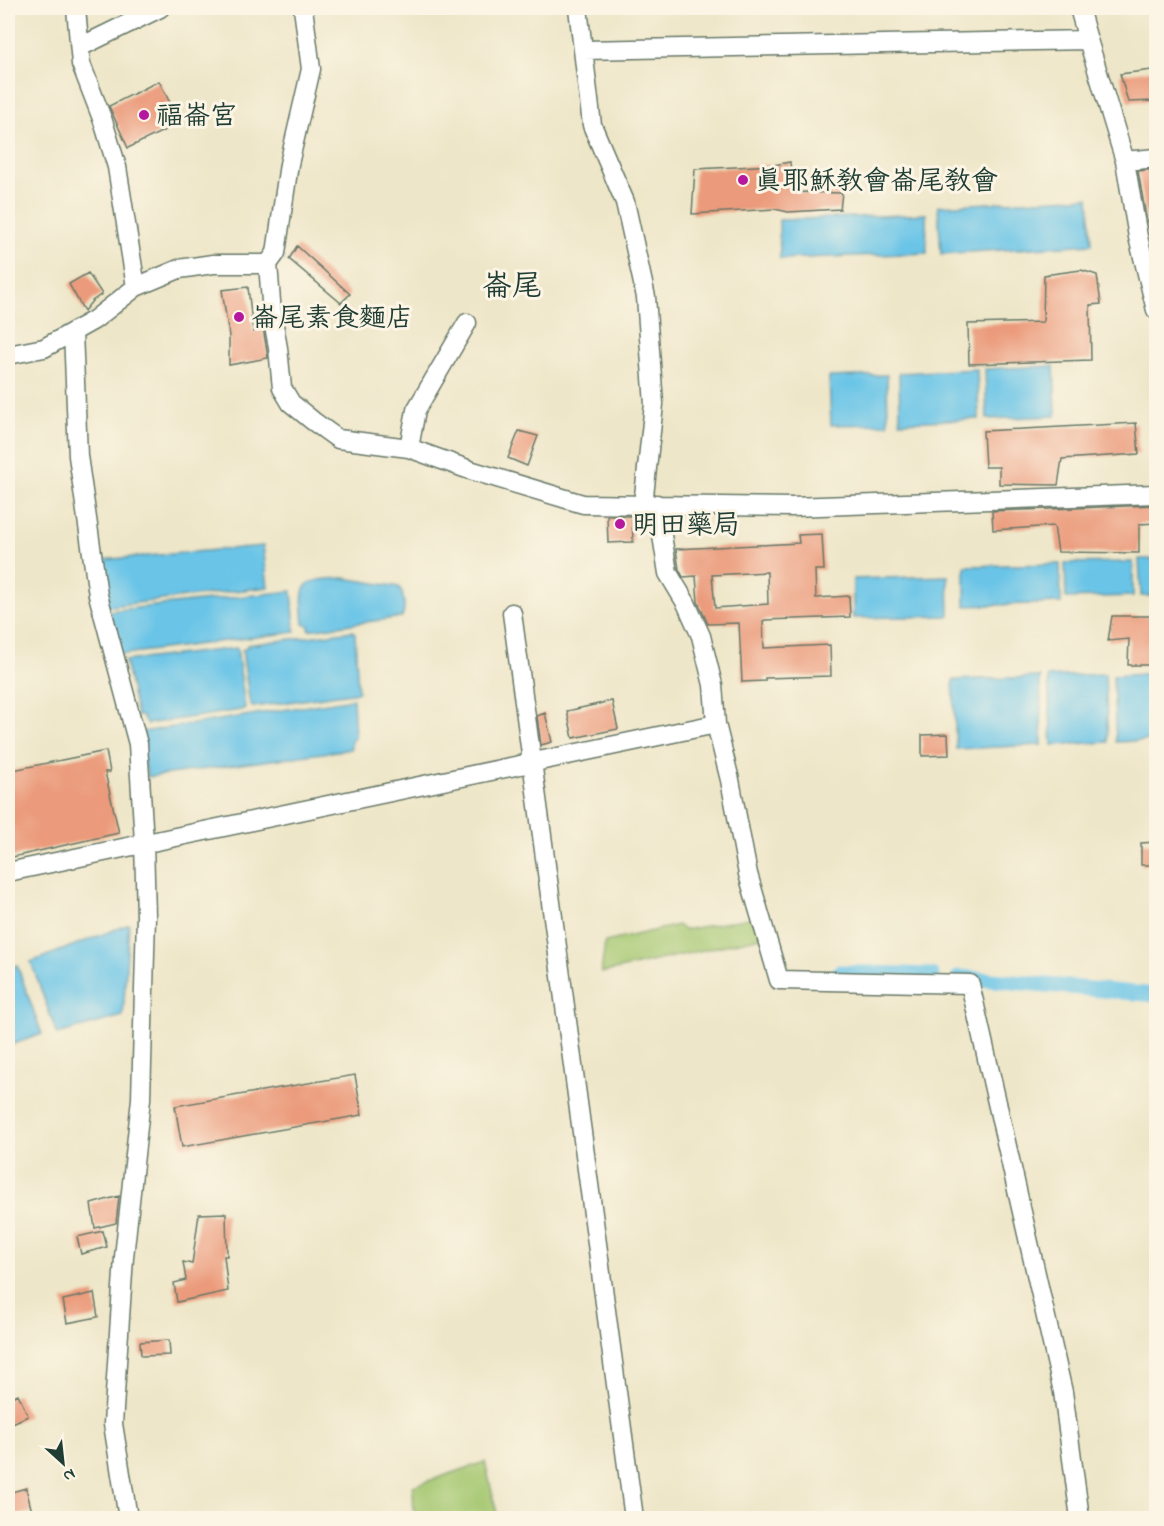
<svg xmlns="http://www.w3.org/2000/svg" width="1164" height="1526" viewBox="0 0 1164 1526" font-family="'Indie Flower','LXGW WenKai TC',sans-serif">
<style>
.green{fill:#a4c770;stroke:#628252;stroke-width:1.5}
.water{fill:#69c4e7;stroke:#44808e;stroke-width:1.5}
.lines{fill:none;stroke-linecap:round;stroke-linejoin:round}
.canal{stroke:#69c4e7;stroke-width:15}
.building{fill:#eb9b7b;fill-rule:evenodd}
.minor-casing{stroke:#677868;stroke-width:21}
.minor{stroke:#fff;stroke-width:18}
.poi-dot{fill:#b5179e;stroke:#fcf5e5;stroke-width:2}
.labels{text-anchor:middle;stroke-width:6;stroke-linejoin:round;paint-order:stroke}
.poi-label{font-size:27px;fill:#1f3d34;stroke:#fcf5e5;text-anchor:start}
.quarter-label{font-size:30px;fill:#1f3d34;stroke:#fcf5e5}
</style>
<rect width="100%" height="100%" fill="#fcf5e5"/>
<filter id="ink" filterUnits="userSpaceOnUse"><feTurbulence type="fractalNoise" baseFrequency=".0167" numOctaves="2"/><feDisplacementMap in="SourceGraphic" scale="12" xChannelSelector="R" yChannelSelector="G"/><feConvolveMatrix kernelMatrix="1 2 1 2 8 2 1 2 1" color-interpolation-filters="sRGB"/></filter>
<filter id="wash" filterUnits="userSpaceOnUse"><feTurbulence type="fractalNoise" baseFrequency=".008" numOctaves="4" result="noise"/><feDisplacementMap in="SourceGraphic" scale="24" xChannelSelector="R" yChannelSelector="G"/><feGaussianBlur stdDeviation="1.35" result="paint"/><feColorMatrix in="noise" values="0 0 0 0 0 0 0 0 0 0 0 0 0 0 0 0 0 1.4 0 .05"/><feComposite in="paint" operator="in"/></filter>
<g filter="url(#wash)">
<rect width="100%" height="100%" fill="#eee6c8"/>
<!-- green -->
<path class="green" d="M760 916 766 936 601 973 605 942 678 925 684 930Z
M485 1462 498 1518H414L413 1486Z"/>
<!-- water -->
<path class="water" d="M1089 197 1092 244 941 254 938 206Z
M926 214 927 253 780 259 779 220Z
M1054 366 1056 416 987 419 985 369Z
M977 369 979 419 900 422 899 373Z
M887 375 888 424 831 425 829 377Z
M263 546 268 587 104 607 101 560Z
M1156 559V596H1141L1139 559Z
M1133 562V596L1066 598 1065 563Z
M1060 564 1061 603 965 606V566Z
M948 576 949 616 853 618V579Z
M344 578 399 587C404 595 406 609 402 617L309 630V625L304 624C300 582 300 580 344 578Z
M292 591 295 632 118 655 109 611Z
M353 631 355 633 358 692 253 707 250 705 242 650 247 648V645Z
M237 648 245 708 241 710 147 724 142 716H137L125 661Z
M1156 673V740L1116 742 1113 676Z
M1105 674 1108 742 1052 745 1048 677Z
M1040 677 1042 745 956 749 953 680Z
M353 699 355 738 351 740V749L148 777 135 733Z
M129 924 123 1016 57 1034 31 962Z
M17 965 42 1034 8 1046V968Z"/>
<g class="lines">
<!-- canal -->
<path class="canal" d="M839 972 932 975
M959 977 1156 995"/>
</g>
<g id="blocks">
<!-- building -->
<path class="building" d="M1152 70 1154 83 1156 82V101L1128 102 1120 74Z
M159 81 180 123 128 148 109 106Z
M790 162 793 192 842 193 840 209 788 212 775 209 692 214 695 169 774 165Z
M1156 169V227L1148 228 1138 171Z
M297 246 350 294 341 303 289 259Z
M1081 270 1097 275 1101 304 1090 305 1091 360 969 364 968 324 1043 322 1044 275Z
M88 273 102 294 92 301 84 311 69 284Z
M248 287 253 332 263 328 268 358 229 365V336L222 290Z
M1136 423 1139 454 1062 459 1058 485 999 484V467H985L983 431Z
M519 431 538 436 527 466 508 458Z
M1156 505V523L1139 524V553L1058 552 1054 526 993 530 992 511Z
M607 516H632L633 542 608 543Z
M822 534 824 570H815L816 598 849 596 850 617 765 620 763 621 764 648 830 645 831 676 765 678V681L742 682 739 623 708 624 698 602 696 576 683 577 679 569 676 549 799 543 798 535ZM767 572 768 604 715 608 712 575Z
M1112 616H1156V665H1128L1129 639 1108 641Z
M612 701 618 729 573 738 567 711Z
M545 713 552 742 541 745 537 716Z
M948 734 949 755 922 756V735Z
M106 751 110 772H105L119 833 8 858V771Z
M1156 842V865H1141V843Z
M355 1075 362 1115 182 1147 175 1106Z
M119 1196 116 1223 95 1228 91 1204Z
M226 1213 227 1256H224L228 1291 177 1302 174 1283 186 1280 183 1262 192 1264 199 1214Z
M103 1231 107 1247 81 1254 77 1237Z
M94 1293 98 1317 67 1323 63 1300Z
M169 1340 170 1355 141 1356 140 1342Z
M18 1394 28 1416 8 1425V1399Z
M26 1488 32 1512 8 1518V1493Z"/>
</g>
</g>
<g filter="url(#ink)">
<use href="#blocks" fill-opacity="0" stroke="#677868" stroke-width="1.5"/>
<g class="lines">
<defs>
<path id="minor" d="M76 8 81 64 103 121 117 167 136 287
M578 8 592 125 625 202 646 297 654 404 643 505
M1079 8 1088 40 1125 161 1138 237 1156 310
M80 47 160 8
M583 50 1088 40
M1125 161 1156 158
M268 264 276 253 289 164 311 69 303 8
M73 332 78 456 98 595 138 744 144 842 146 916 141 1099 124 1257 113 1424 128 1518
M8 355 44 348 94 320 136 287 179 269 213 264H268L272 314 278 348 282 388 291 403 313 421 338 439 409 448 470 470 583 504 792 507 1156 494
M409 448 416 410 467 323
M657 504 668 573 686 603 701 636 713 685 716 724 730 780 748 874 779 980 970 984 1063 1392 1080 1518
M512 613 634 1518
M8 872 716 724"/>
</defs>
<!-- minor casing -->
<use href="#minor" class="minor-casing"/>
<!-- minor -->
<use href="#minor" class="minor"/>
</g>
</g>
<!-- markers -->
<g class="poi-dot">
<circle cx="144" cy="115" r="6"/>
<circle cx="743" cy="180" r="6"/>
<circle cx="239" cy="317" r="6"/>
<circle cx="620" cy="524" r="6"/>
</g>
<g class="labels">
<!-- poi labels -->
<g class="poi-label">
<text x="156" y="124">福崙宮</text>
<text x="755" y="189">真耶穌教會崙尾教會</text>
<text x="251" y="326">崙尾素食麵店</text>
<text x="632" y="533">明田藥局</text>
</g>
<!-- quarter labels -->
<g class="quarter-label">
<text x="512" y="295">崙尾</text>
</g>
</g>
<!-- margin -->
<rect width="1164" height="1526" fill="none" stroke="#fcf5e5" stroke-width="30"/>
<!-- north arrow -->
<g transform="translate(63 1463) rotate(153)" stroke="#fcf5e5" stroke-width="4.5" paint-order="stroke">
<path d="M0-4.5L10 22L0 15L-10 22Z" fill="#1f3d34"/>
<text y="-9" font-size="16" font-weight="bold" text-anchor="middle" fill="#1f3d34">N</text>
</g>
</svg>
